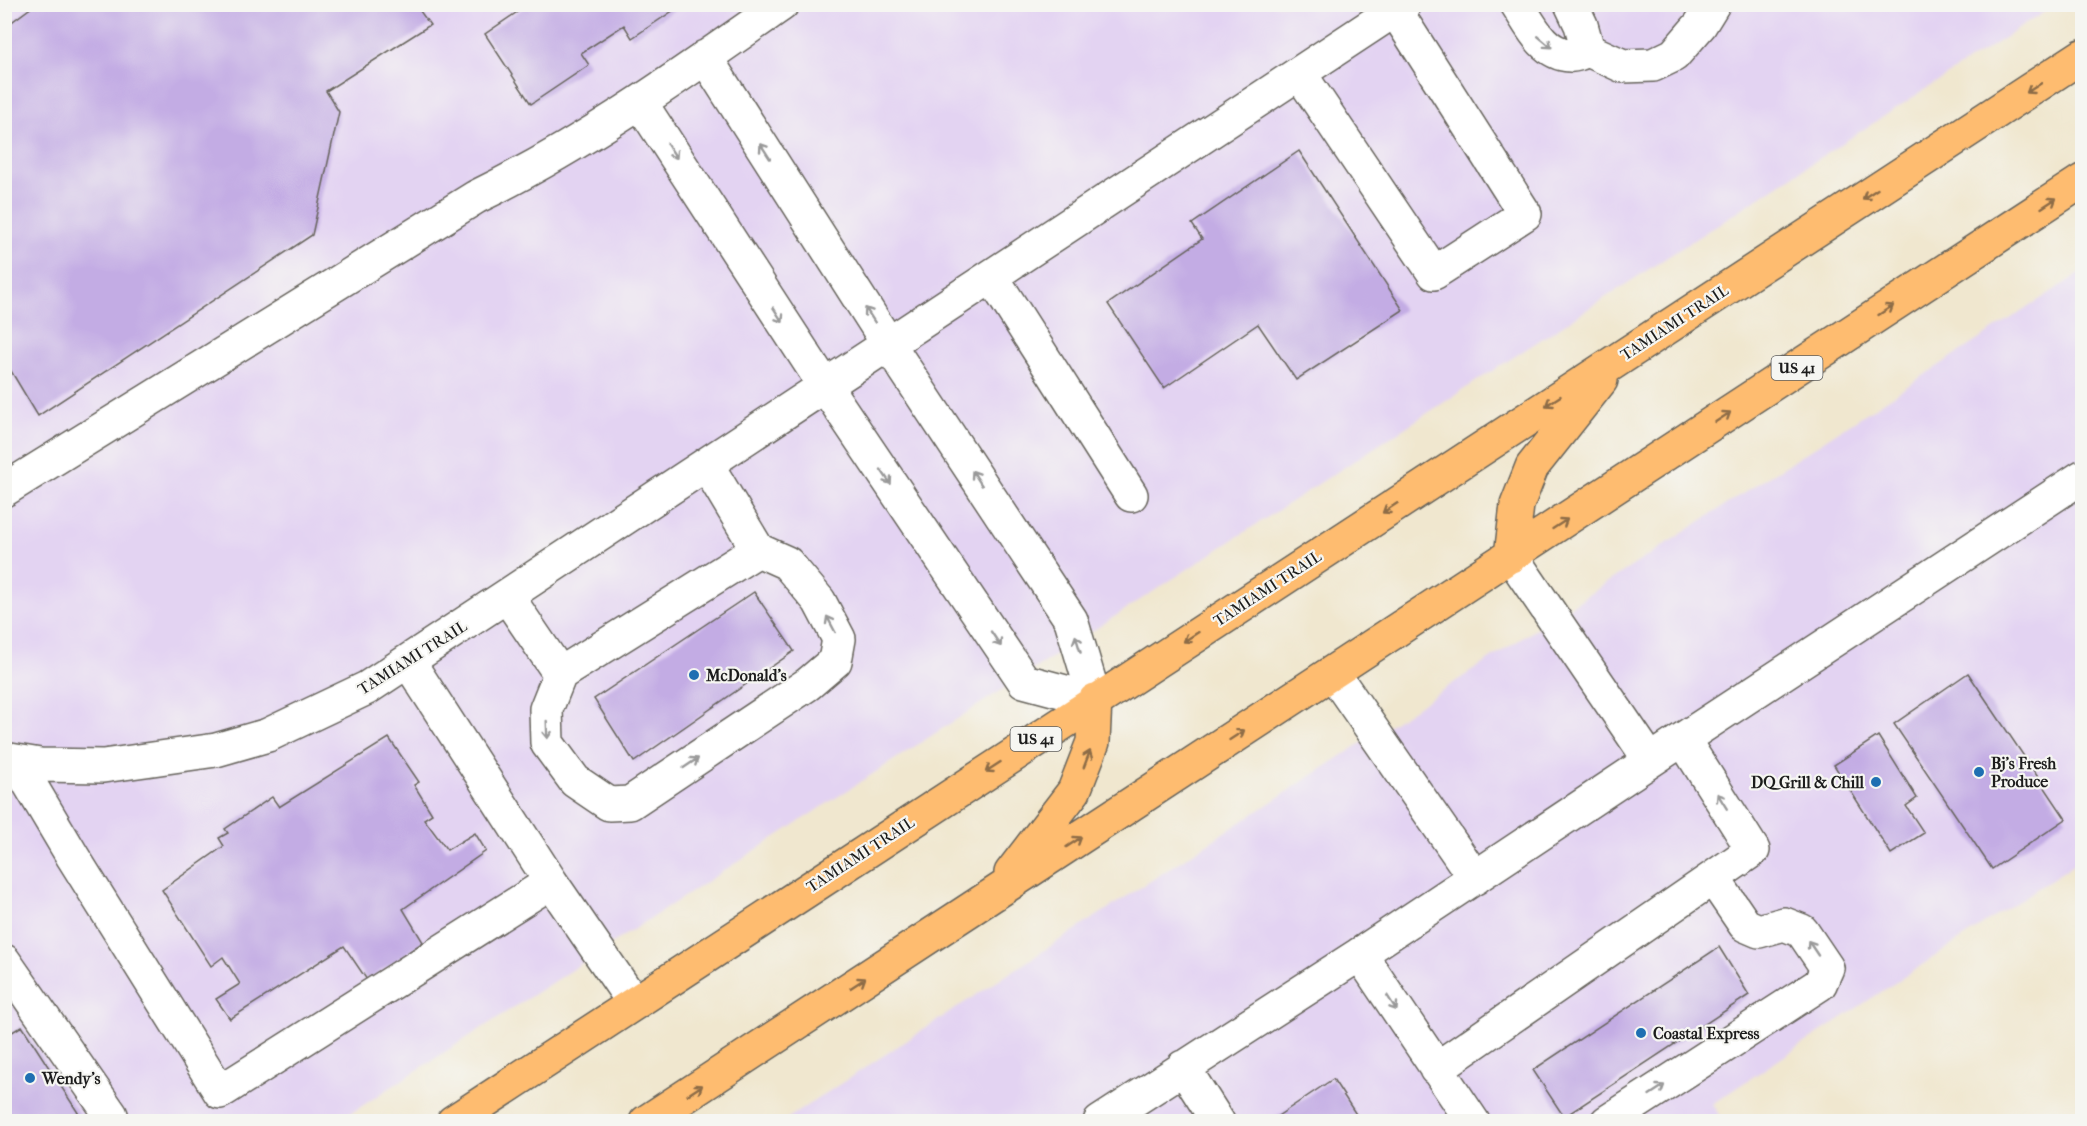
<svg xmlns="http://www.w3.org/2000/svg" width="2087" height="1126" viewBox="0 0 2087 1126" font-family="'IM FELL French Canon',serif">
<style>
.built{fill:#e3d3f2}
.building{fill:#c3ace4}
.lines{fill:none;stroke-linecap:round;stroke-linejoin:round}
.minor-casing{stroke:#66635b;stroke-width:36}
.major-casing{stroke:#66635b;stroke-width:36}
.minor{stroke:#fff;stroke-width:33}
.major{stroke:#febc70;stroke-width:33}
.oneway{stroke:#999}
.oneway2{stroke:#8d6c46}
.poi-dot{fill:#1f6fb2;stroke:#f6f6f2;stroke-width:2}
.labels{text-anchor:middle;stroke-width:4.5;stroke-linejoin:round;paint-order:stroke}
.shield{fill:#f6f6f2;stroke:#5d5d5c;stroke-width:1.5}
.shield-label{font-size:15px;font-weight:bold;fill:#1c1c1c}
.street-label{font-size:16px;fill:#1c1c1c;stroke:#f6f6f2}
.poi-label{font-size:16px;font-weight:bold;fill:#1c1c1c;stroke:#f6f6f2;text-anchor:start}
</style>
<rect width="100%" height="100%" fill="#f6f6f2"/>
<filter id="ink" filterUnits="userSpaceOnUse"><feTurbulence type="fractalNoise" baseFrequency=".0167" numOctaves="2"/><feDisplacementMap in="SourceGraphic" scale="12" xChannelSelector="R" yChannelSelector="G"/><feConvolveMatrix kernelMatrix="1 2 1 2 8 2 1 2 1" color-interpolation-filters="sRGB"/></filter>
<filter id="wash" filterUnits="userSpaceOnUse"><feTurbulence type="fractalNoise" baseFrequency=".008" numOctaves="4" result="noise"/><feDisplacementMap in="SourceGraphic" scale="24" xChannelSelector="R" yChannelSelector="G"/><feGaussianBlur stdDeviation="1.35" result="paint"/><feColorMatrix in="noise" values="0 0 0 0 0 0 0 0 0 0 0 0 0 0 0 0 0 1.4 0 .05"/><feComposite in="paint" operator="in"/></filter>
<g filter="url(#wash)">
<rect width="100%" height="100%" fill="#f0e7cf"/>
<!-- built -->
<path class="built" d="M5 5H2055L339 1121 5 1122Z
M2082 272V859L1712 1104 1723 1121 782 1122Z"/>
<g id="blocks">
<!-- building -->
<path class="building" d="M36 4H415L430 25 326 91 339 112 312 235 38 416 5 361V27Z
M529 4H683L632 38 624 25 581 53 589 65 531 104 485 34Z
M1299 151 1403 310 1296 380 1258 324 1164 388 1108 304 1202 239 1192 224Z
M754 592 794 651 634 762 594 699Z
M1968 673 2066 819 1992 869 1894 724Z
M1878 736 1917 798 1906 806 1924 833 1891 854 1834 765Z
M389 738 419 782 414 785 432 814 424 819 447 850 475 833 486 851 403 909 423 942 367 980 344 946 230 1019 216 999 240 984 223 957 211 966 162 890 224 846 219 838 228 833 225 829 272 797 279 807Z
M1719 947 1749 995 1564 1117 1533 1070Z
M22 1026 84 1122H6L4 1118V1037Z
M1333 1079 1361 1122H1269Z"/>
</g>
</g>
<g filter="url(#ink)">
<use href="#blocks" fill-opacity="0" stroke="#66635b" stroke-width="1.5"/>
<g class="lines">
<defs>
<path id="minor" d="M1517 4C1530 24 1543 54 1570 55 1575 56 1583 52 1588 50L1623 66 1653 65 1674 55 1700 25 1713 4
M1571 4 1581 25 1588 50
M705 57 889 345 1071 620 1095 700
M1300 74 1434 273 1525 214 1395 10
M640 102 825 386 1024 681 1095 700
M992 277 1131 495
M4 490 476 197C585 144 684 73 782 4
M1511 556 1650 760
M507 596 560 674 758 550 707 465
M1333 673 1475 878
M560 674 546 709 547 743 575 781 609 804 630 803 808 684 835 661 839 639 819 601 787 563 758 550
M4 759 40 765 103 766 216 750 268 735 367 688 1404 4
M16 761 73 857 220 1092 551 882 408 661
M551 882 634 1003
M1360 954 1473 1122
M4 961 111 1115 113 1122
M1183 1067 1218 1122
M1436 1069 1753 850 1683 739
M1100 1122 1360 954 1683 739 2082 477
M1607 1122 1820 984 1827 968 1802 931 1784 924 1759 931 1745 925 1713 878"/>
<path id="major" d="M1511 556 1517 505 1532 467 1601 380
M1011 873 1074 791 1093 742 1095 700
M453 1122 2082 56
M646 1122 2082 181"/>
</defs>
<!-- minor casing -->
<use href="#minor" class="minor-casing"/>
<!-- major casing -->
<use href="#major" class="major-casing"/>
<!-- minor -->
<use href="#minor" class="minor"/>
<!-- major -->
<use href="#major" class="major"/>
</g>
<!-- one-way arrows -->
<defs><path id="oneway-shaft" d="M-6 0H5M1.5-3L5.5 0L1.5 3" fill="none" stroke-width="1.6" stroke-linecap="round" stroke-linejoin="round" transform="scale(1.5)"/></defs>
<g class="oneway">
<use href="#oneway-shaft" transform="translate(1545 42) rotate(40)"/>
<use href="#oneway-shaft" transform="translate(672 151) rotate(57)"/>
<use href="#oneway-shaft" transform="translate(765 151) rotate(-123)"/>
<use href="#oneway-shaft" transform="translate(778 315) rotate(57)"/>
<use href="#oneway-shaft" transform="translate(870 315) rotate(-123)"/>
<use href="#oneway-shaft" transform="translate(886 477) rotate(56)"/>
<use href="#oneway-shaft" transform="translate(977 478) rotate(-123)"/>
<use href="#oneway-shaft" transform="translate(831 624) rotate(-118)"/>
<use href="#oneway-shaft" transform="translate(996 639) rotate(56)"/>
<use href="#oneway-shaft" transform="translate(1078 644) rotate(-107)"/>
<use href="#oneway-shaft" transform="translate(547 730) rotate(88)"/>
<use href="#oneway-shaft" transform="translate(691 763) rotate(-34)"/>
<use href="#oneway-shaft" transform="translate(1722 801) rotate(-122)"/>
<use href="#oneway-shaft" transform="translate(1813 948) rotate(-124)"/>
<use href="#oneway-shaft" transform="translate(1392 1003) rotate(57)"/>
<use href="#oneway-shaft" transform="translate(1657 1090) rotate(-33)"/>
</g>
<g class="oneway2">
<use href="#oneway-shaft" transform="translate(2034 88) rotate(147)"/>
<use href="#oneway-shaft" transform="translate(1870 194) rotate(147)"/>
<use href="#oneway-shaft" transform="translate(2049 203) rotate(-33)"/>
<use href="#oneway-shaft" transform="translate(1886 310) rotate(-33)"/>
<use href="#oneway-shaft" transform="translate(1553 401) rotate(147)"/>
<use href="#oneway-shaft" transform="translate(1723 417) rotate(-33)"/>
<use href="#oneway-shaft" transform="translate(1390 508) rotate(147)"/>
<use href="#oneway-shaft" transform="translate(1560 524) rotate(-33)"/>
<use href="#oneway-shaft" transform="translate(1191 637) rotate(147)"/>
<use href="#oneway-shaft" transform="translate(1237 735) rotate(-33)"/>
<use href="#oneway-shaft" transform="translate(1087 759) rotate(-69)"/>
<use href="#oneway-shaft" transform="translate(993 767) rotate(147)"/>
<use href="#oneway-shaft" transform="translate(1074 842) rotate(-33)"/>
<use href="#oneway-shaft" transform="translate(858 983) rotate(-33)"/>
<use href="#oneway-shaft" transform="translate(695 1090) rotate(-33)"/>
</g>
</g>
<!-- markers -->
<g class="poi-dot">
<circle cx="694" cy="675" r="6"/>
<circle cx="1979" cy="772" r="6"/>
<circle cx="1876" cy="782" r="6"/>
<circle cx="1641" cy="1033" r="6"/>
<circle cx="30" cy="1078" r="6"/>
</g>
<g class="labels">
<!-- shield labels -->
<g class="shield">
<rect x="1771.5" y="356" width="51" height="24" rx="4.5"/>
<rect x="1010.5" y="727" width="51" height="24" rx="4.5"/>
</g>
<g class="shield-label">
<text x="1797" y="373">US 41</text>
<text x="1036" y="744">US 41</text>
</g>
<!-- street labels -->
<g class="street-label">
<text transform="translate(1674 322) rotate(-33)" y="6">TAMIAMI TRAIL</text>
<text transform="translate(1267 588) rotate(-33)" y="6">TAMIAMI TRAIL</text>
<text transform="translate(412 657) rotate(-32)" y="6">TAMIAMI TRAIL</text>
<text transform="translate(860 854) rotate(-33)" y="6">TAMIAMI TRAIL</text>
</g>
<!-- poi labels -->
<g class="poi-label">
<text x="706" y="681">McDonald's</text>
<text x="1991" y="769">Bj's Fresh<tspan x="1991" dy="18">Produce</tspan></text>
<text x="1864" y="788" text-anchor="end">DQ Grill &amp; Chill</text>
<text x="1653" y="1039">Coastal Express</text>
<text x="42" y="1084">Wendy's</text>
</g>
</g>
<!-- margin -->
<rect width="2087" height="1126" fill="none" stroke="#f6f6f2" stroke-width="24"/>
</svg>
